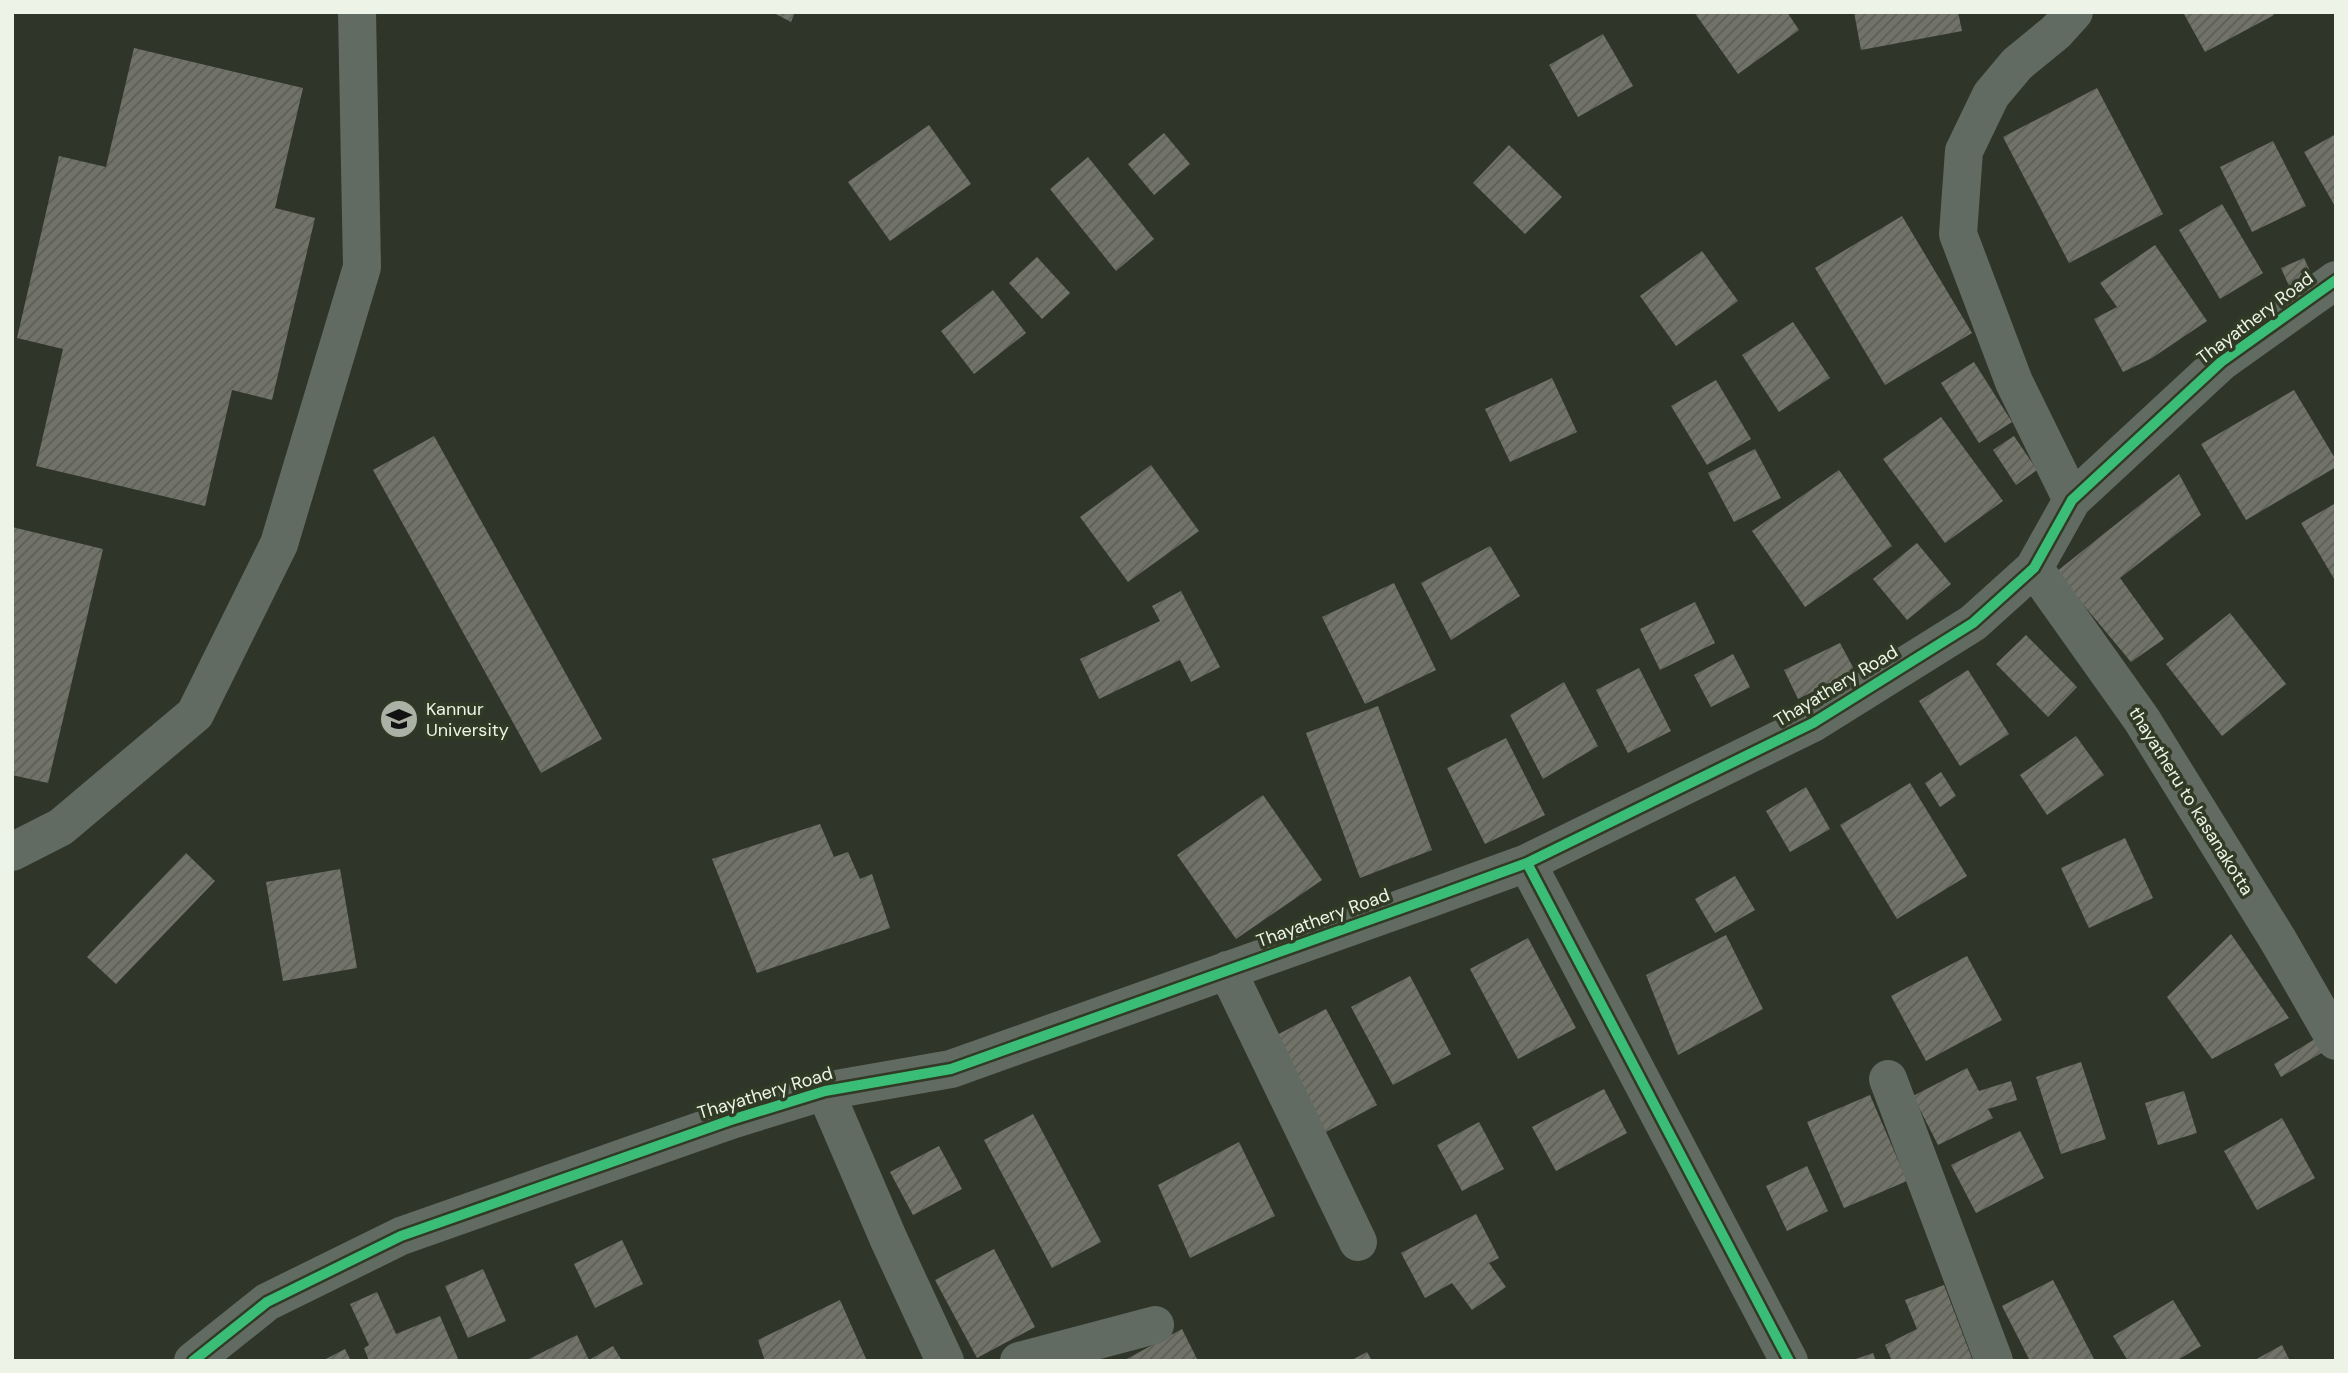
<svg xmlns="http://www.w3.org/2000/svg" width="2348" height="1373" viewBox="0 0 2348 1373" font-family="'DM Sans',sans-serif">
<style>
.building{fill:url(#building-hatch)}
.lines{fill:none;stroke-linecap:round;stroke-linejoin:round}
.minor{stroke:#626b61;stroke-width:38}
.cycleway-casing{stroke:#313a25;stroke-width:15}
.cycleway{stroke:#3abd76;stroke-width:10}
.labels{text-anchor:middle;stroke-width:7;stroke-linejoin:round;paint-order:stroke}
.street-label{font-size:18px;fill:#edf4e7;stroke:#313a25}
.poi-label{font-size:18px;fill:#edf4e7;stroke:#313a25;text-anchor:start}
</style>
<defs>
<pattern id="building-hatch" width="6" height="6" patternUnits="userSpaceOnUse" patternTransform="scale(1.75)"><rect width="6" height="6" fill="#717369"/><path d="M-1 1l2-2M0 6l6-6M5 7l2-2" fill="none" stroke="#5c5e57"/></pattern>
</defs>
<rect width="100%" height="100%" fill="#30352a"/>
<!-- building -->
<path class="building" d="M772 12H795L791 22Z
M1694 12H1787L1799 30 1738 74Z
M1854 12H1958L1962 31 1861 50Z
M2188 12H2272L2274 15 2205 52 2184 14Z
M1603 34 1633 86 1578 117 1549 65Z
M134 48 303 88 275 208 315 218 272 400 232 390 205 506 36 466 63 349 17 338 59 156 106 167Z
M2097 88 2163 214 2069 263 2003 137Z
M929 125 971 184 890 241 848 182Z
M1164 133 1190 164 1154 195 1128 164Z
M2336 134V208L2304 152Z
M2273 141 2306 206 2252 232 2220 167Z
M1509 145 1562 197 1525 234 1473 183Z
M1088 157 1154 239 1116 271 1050 189Z
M2222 204 2263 273 2220 299 2179 230Z
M1902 216 1972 333 1885 385 1815 268Z
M2155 245 2207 321 2152 358 2123 372 2094 319 2117 307 2100 283Z
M1702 251 1738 301 1676 346 1640 296Z
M1037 257 1070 293 1042 319 1009 283Z
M2304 258 2316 284 2293 295 2281 268Z
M993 290 1026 333 974 374 941 331Z
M1793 322 1830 378 1779 412 1742 355Z
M1974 362 2012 422 1979 443 1941 383Z
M1552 378 1577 432 1510 462 1485 409Z
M1716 380 1751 439 1707 465 1671 406Z
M2294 390 2336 460V467L2246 520 2201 444Z
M1941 417 2003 501 1945 543 1883 459Z
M434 436 602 739 541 773 373 470Z
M2014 436 2037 470 2016 485 1993 450Z
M1755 449 1781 498 1734 522 1708 473Z
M1151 465 1199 531 1128 582 1080 517Z
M1839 470 1892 546 1805 607 1752 531Z
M2179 474 2201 515 2120 578 2164 639 2131 662 2056 572Z
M2336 503V582L2301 523Z
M12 527 103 549 48 783 12 775Z
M1917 543 1951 584 1907 620 1873 579Z
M1490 546 1520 596 1451 640 1421 583Z
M1394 583 1436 670 1365 704 1322 617Z
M1181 591 1220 667 1191 682 1180 660 1099 699 1080 659 1160 621 1152 606Z
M1695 602 1715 643 1660 670 1640 629Z
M2230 613 2286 684 2222 736 2166 664Z
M2026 635 2077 687 2048 717 1996 664Z
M1840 643 1855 671 1798 699 1784 670Z
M1733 654 1750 687 1711 707 1694 675Z
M1639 668 1671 731 1628 753 1596 690Z
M1968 670 2009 734 1960 766 1919 701Z
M1564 682 1598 746 1543 779 1510 715Z
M1378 706 1432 850 1360 878 1306 733Z
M2076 736 2104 775 2047 815 2020 775Z
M1506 738 1545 815 1485 844 1447 768Z
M1941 772 1956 796 1940 807 1925 783Z
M1910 783 1967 876 1897 919 1840 825Z
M1806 787 1830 829 1790 852 1766 811Z
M1263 795 1322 880 1236 939 1177 855Z
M820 824 834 857 848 852 860 879 872 874 890 928 757 973 712 859Z
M2125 838 2153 898 2089 928 2061 868Z
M186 853 215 881 116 984 87 957Z
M340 869 357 968 283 981 266 882Z
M1735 876 1755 910 1715 933 1695 899Z
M2231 934 2289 1018 2212 1059 2167 997Z
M1726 935 1763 1009 1678 1055 1646 975Z
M1528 938 1576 1028 1518 1059 1470 969Z
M1967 956 2002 1020 1926 1061 1891 996Z
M1410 976 1451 1054 1393 1085 1351 1007Z
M1326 1009 1377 1105 1324 1133 1273 1037Z
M2315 1039 2323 1052 2281 1077 2274 1064Z
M2081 1062 2106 1139 2061 1154 2036 1077Z
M1967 1068 1979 1091 2011 1081 2017 1100 1988 1109 1993 1118 1938 1145 1913 1096Z
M1604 1089 1627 1133 1556 1171 1532 1127Z
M2184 1091 2197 1133 2158 1145 2145 1103Z
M1870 1095 1907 1181 1844 1208 1807 1122Z
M1033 1114 1101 1242 1052 1268 984 1140Z
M2282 1118 2315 1178 2257 1210 2224 1151Z
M1479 1122 1504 1169 1462 1191 1437 1145Z
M2020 1131 2044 1178 1976 1213 1951 1165Z
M1239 1142 1275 1216 1190 1258 1158 1185Z
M939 1146 962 1189 913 1215 890 1172Z
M1807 1166 1828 1211 1787 1231 1766 1186Z
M1476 1214 1499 1258 1489 1263 1506 1287 1472 1310 1452 1283 1425 1298 1401 1253Z
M622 1240 643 1284 595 1308 574 1264Z
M994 1249 1035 1327 977 1358 935 1280Z
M483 1269 506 1321 468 1338 445 1286Z
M2053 1280 2095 1361H2030L2002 1306Z
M1944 1285 1973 1361H1892L1885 1345 1917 1329 1905 1300Z
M377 1292 396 1334 440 1316 459 1361H369L364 1348 369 1345 350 1304Z
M840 1300 867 1361H765L758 1340Z
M2173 1300 2201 1346 2176 1361H2128L2113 1336Z
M1182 1329 1198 1361H1123Z
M577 1335 589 1360 613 1346 622 1361H525Z
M2282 1345 2290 1361H2253Z
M345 1349 351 1361H322Z
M1367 1352 1372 1361H1350Z
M1873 1353 1876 1361H1853V1360Z"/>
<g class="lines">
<!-- minor -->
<path class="minor" d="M2072 500 2014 382 1958 234 1964 151 1991 95 2017 64 2056 32 2074 12
M2034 568 2142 720 2278 940 2336 1041
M12 852 61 827 195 714 279 544 362 267 357 12
M1527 863 1789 1361
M1227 970 1358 1242
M1888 1079 1994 1361
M825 1091 889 1240 945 1361
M193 1361 267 1302 401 1236 731 1120 825 1091 951 1069 1428 899 1527 863 1813 723 1973 623 2034 568 2072 500 2221 362 2336 280
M1019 1361 1155 1325"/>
<defs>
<path id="cycleway" d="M1527 863 1789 1361
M193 1361 267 1302 401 1236 731 1120 825 1091 951 1069 1428 899 1527 863 1813 723 1973 623 2034 568 2072 500 2221 362 2336 280"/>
</defs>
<!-- cycleway casing -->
<use href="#cycleway" class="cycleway-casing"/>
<!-- cycleway -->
<use href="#cycleway" class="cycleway"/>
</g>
<!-- icons -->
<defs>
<symbol id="university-disc" viewBox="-11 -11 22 22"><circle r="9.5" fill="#abb1a5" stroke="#313a25"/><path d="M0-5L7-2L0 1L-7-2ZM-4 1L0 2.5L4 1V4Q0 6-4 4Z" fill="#111"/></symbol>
</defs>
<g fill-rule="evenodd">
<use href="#university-disc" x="377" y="697" width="44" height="44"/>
</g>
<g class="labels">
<!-- street labels -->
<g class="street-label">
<text transform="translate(2255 318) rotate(-37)" y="6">Thayathery Road</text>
<text transform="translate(1836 686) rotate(-31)" y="6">Thayathery Road</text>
<text transform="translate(2191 801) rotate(58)" y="6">thayatheru to kasanakotta</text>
<text transform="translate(1323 918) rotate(-20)" y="6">Thayathery Road</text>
<text transform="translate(765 1093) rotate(-17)" y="6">Thayathery Road</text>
</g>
<!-- poi labels -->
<g class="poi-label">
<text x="426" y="715">Kannur<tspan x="426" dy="21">University</tspan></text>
</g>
</g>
<!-- border -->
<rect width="2348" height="1373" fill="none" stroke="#edf4e7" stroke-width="28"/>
</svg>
